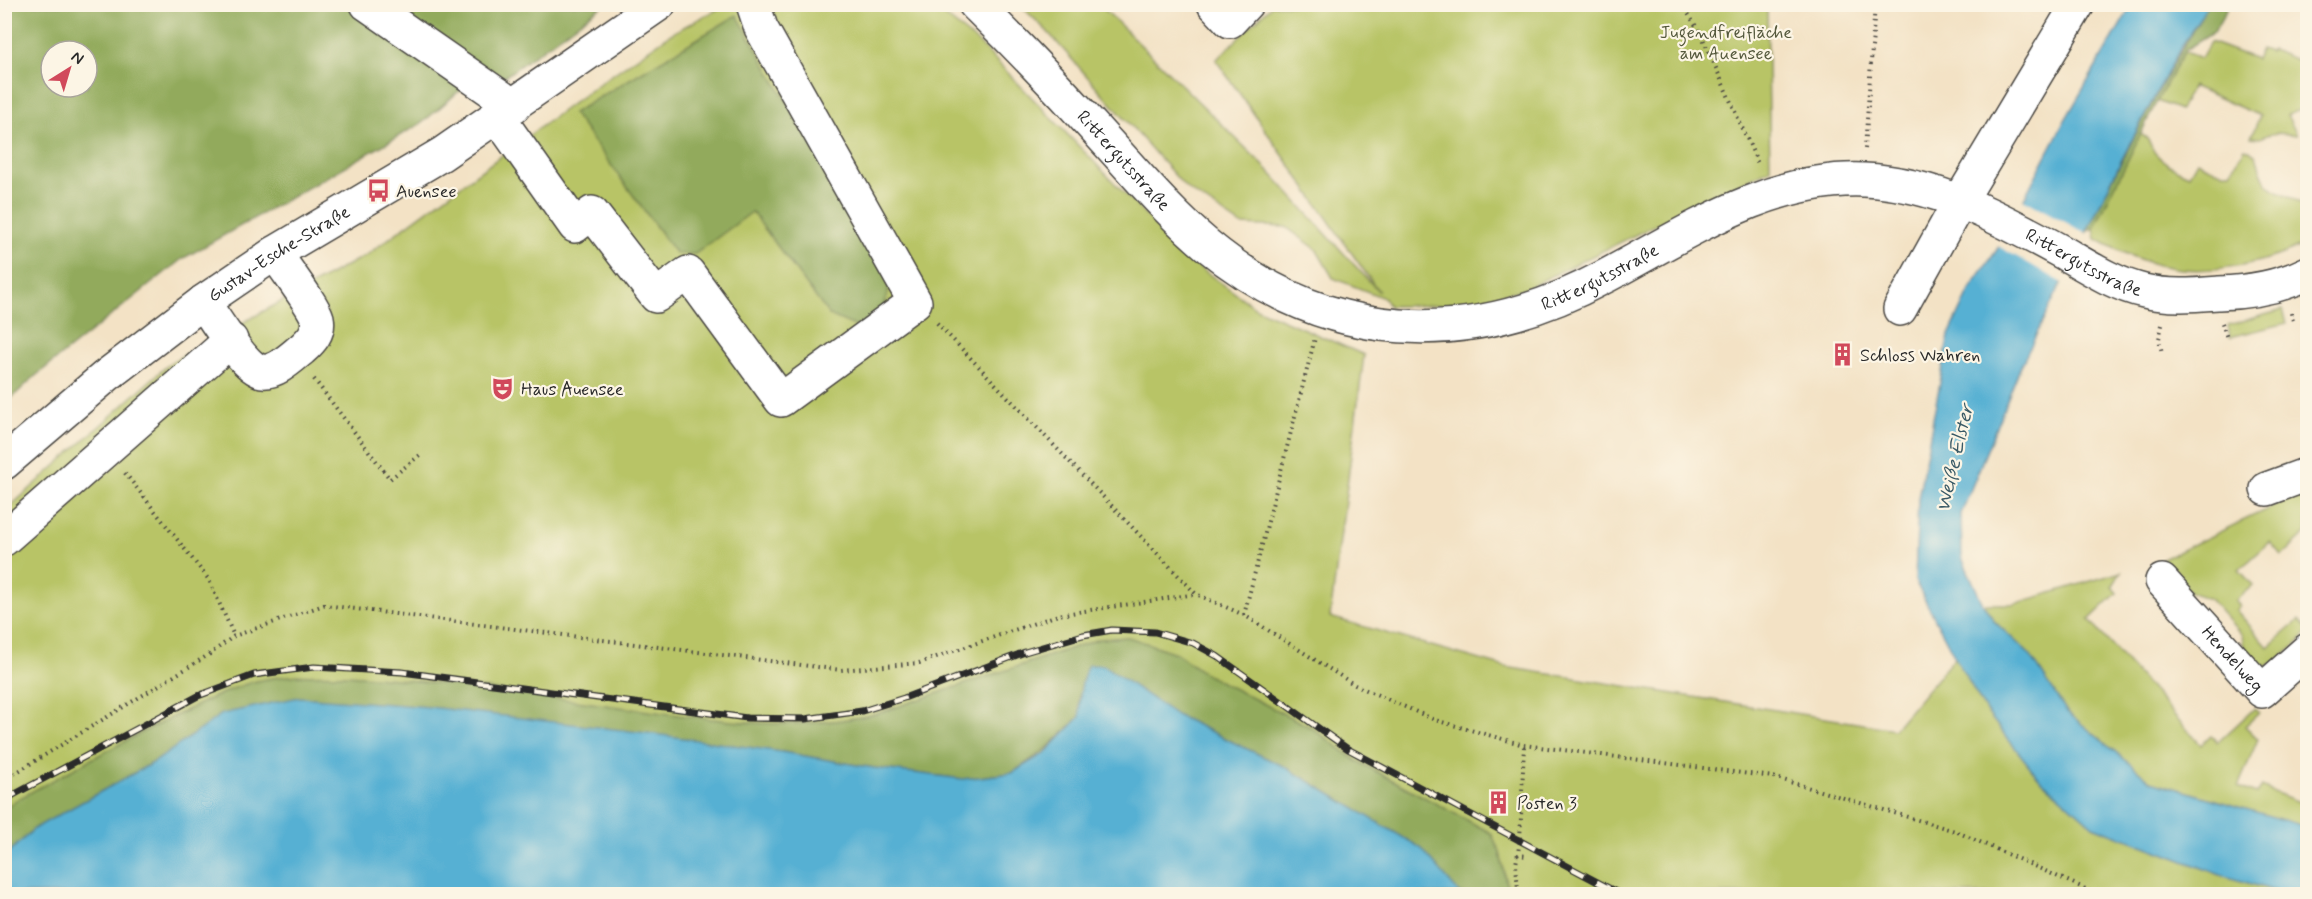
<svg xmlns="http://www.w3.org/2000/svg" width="2312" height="899" viewBox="0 0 2312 899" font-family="Mynerve,sans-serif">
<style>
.green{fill:#b8c466;stroke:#727848;stroke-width:1.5}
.forest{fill:#92aa5b;stroke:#5e6a43;stroke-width:1.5;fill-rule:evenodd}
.water{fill:#56b0d3;stroke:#406e7f;stroke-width:1.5}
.pier{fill:#f3e2c5}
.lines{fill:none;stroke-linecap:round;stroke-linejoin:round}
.minor-casing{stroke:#494642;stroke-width:36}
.major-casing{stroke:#494642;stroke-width:36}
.path{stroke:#494642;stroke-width:4;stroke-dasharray:1.5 4.5;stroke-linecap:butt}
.minor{stroke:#fff;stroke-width:33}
.major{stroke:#fff;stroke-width:33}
.rail-casing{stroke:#2b2b2b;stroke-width:7}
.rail{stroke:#fcf5e5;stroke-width:4.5;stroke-dasharray:14;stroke-linecap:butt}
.labels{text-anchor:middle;stroke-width:4.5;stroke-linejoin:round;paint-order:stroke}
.park-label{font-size:18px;fill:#55593d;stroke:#fcf5e5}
.street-label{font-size:18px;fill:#2b2b2b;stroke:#fcf5e5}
.poi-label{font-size:18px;fill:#2b2b2b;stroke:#fcf5e5;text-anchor:start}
.water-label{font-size:20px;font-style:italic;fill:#3a5a66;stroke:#fcf5e5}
</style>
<rect width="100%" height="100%" fill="#fcf5e5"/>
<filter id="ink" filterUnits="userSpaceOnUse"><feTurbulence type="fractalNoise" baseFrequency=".0167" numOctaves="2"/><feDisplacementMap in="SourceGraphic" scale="12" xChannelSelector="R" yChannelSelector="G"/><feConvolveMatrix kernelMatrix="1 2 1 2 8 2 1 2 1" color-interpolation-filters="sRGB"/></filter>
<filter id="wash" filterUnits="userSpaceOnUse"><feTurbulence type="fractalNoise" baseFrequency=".008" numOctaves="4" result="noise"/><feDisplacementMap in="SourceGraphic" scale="24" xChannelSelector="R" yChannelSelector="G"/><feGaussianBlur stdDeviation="1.35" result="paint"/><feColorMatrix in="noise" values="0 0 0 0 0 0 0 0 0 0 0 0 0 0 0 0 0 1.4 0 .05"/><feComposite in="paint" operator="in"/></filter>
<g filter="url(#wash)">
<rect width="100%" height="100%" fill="#f3e2c5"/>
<!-- green -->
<path class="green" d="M726 5H931L980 44 1188 259 1256 308 1364 355 1330 617 1505 667 1894 729 1955 657 1986 711 2039 778 2093 826 2218 874 2285 894H1460L1421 848 1080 717 1045 753 1012 773 35 828 5 856 4 512 171 362 368 254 600 83 674 32Z
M1020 5H1100L1267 169 1379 292 1216 60 1272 5H1767L1770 169 1525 289 1456 305 1389 306 1384 298 1333 278 1316 249 1286 227 1241 225 1186 188 1046 30Z
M2210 42 2256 59 2261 49 2270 52 2272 50 2297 60 2303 44 2307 45V125L2299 110 2287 115 2297 135C2283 133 2273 131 2260 138L2251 137 2260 116 2192 86 2180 110 2157 101 2184 52 2201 58Z
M2140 134C2150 138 2150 146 2155 153 2164 164 2177 170 2189 175L2197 161 2221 172H2231L2245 148C2262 154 2257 171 2267 183 2274 192 2284 192 2292 198 2298 201 2302 206 2307 210V242C2274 263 2208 275 2169 267 2144 263 2118 251 2096 239L2094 228Z
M2283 310 2287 323 2230 337 2228 325Z
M2307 490 2306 508 2307 533 2282 556 2270 542 2239 570 2253 585 2235 601 2240 606 2236 610 2268 647 2299 620 2307 629V634C2295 645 2279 664 2262 667L2245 655 2242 635 2210 599 2190 592 2161 560Z
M2121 572 2112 587 2117 593 2089 620 2201 745 2211 736 2218 742 2254 709 2259 713 2245 726 2258 739 2238 787 2256 794 2261 787 2307 805V827L2151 781 2067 712 2030 655 1995 622 1983 604H2014Z"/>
<!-- forest -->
<path class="forest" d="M5 5H603L507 75 458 92 422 123 182 259 33 378 5 404ZM51 51H87V87H51Z
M2208 5H2229L2214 32 2185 50 2157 101 2094 228 2086 233C2124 155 2163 78 2208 5Z
M737 15 891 283 881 313 859 328 829 315 752 212 695 254H676L573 113Z
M1128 637 1176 653 1207 675 1312 728 1357 761 1491 833 1500 852 1508 894H1460L1421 848 1285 767 1176 715 1103 665 1079 696 1080 717 1046 749 1012 773 963 779 874 768 782 752 224 714 156 761 35 828 5 856V808L18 799C74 769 130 737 187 710 214 697 242 682 272 678 320 671 368 676 416 681 489 688 561 699 633 709 718 720 791 733 876 714L1099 639Z"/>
<!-- water -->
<path class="water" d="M2132 5H2208L2181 47 2124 155 2020 368 1961 514 1962 558 1983 604 1995 622 2030 655 2067 712 2151 781 2307 827V894H2285L2218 874 2093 826 2039 778 1986 711 1955 657 1915 581 1918 498 1949 335 1972 286 1998 248 2065 120Z
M1088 665H1103L1176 715 1285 767 1421 848 1460 894H5V856L35 828 156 761 222 714 299 697 429 707 647 733 782 752 874 768 963 779 1012 773 1045 753 1080 717C1079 698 1080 683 1088 665Z"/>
<!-- pier -->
<path class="pier" d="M2021 198 2089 235 2065 284 1996 245Z"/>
</g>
<g filter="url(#ink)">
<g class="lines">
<defs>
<g id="minor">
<path d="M367 4 514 106"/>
<path d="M1214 4 1230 21 1246 4"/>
<path d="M498 117 575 226 592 213 656 296 688 273 781 400 915 302 761 28 753 4"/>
<path d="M203 302C214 317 244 368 262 371 276 373 292 357 302 349 311 341 320 332 317 318 314 306 283 266 275 253"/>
<path d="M1900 309 1960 201 2078 4"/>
<path d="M2267 489 2308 474"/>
<path d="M4 539 231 340"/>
<path id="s1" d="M2162 581 2262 691 2308 650"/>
</g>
<g id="major">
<path id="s2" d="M975 4C1021 49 1064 94 1107 142 1139 177 1170 214 1207 245 1328 345 1468 350 1604 277 1684 235 1769 176 1864 180 1936 183 2000 218 2062 252 2088 267 2114 284 2144 291 2169 297 2193 295 2219 293 2250 292 2280 287 2308 273"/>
<path id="s3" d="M4 463 106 376 203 302 275 253 442 154 659 4"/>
</g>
</defs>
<!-- minor casing -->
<use href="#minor" class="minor-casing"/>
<!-- major casing -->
<use href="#major" class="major-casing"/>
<!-- path -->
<path class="path" d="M1682 4 1701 34 1759 166
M1865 149 1875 4
M2291 313 2293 321
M937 323 1196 594 1244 615 1355 685 1435 720 1524 745 1773 777 1955 831 2097 894
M2222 323 2227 338
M2162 325 2159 339 2162 353
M314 379 390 479 420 455
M125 473 209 580 234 636
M1244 615 1315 338
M4 780 210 654 234 636 324 605 841 670 919 663 1058 615 1196 594
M1517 855 1528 856
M1524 894 1518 891 1516 864 1520 841 1524 745"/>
<!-- minor -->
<use href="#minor" class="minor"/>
<!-- major -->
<use href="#major" class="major"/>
<defs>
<path id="rail" d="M4 800 198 696 254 675 314 667 402 672 747 718 805 719 862 711 904 698 1025 652 1083 635 1112 630 1155 632 1193 643 1217 656 1348 749 1620 894"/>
</defs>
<!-- rail casing -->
<use href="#rail" class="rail-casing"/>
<!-- rail -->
<use href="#rail" class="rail"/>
</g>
</g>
<!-- icons -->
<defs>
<symbol id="bus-bare" viewBox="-9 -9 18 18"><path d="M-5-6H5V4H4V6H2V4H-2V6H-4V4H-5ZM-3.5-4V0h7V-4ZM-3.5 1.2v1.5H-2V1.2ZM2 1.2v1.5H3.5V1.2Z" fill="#d1495b" stroke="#fcf5e5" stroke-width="2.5" paint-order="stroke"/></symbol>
<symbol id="building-bare" viewBox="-9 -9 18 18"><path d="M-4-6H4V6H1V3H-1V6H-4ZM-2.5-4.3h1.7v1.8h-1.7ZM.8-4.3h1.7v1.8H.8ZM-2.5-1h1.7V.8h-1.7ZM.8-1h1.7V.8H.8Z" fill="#d1495b" stroke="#fcf5e5" stroke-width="2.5" paint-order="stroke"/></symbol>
<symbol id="theatre-bare" viewBox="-9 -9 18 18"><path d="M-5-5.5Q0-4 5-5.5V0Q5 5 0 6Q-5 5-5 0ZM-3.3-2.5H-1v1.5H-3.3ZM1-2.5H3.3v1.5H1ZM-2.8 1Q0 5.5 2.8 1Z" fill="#d1495b" stroke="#fcf5e5" stroke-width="2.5" paint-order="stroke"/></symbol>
</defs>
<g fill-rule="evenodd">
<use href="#bus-bare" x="362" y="174" width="33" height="33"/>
<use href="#building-bare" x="1826" y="338" width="33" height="33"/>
<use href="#theatre-bare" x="486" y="372" width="33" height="33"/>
<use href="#building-bare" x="1482" y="786" width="33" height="33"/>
</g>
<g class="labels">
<!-- park labels -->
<g class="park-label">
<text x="1726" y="38">Jugendfreifläche<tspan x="1726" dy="21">am Auensee</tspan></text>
</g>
<!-- street labels -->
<g class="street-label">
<text dy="6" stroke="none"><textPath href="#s2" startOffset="216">Rittergutsstraße</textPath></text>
<text dy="6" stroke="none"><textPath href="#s3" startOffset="346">Gustav-Esche-Straße</textPath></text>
<text dy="6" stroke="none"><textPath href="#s2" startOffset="1278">Rittergutsstraße</textPath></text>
<text dy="6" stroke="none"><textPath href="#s2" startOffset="756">Rittergutsstraße</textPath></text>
<text dy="6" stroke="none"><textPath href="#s1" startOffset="105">Hendelweg</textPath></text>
</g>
<!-- poi labels -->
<g class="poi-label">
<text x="396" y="197">Auensee</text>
<text x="1860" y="361">Schloss Wahren</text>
<text x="521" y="395">Haus Auensee</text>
<text x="1517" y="809">Posten 3</text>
</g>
<!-- water labels -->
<g class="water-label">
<text transform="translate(1954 458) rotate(-77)" y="7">Weiße Elster</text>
</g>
</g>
<!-- margin -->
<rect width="2312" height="899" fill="none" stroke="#fcf5e5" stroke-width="24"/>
<!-- north arrow -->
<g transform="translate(69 69) rotate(37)"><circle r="28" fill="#fcf5e5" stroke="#a8a49b" stroke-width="1.5"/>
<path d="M0-4.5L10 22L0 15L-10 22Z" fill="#d1495b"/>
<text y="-9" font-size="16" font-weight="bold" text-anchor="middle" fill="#2b2b2b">N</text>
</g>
</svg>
